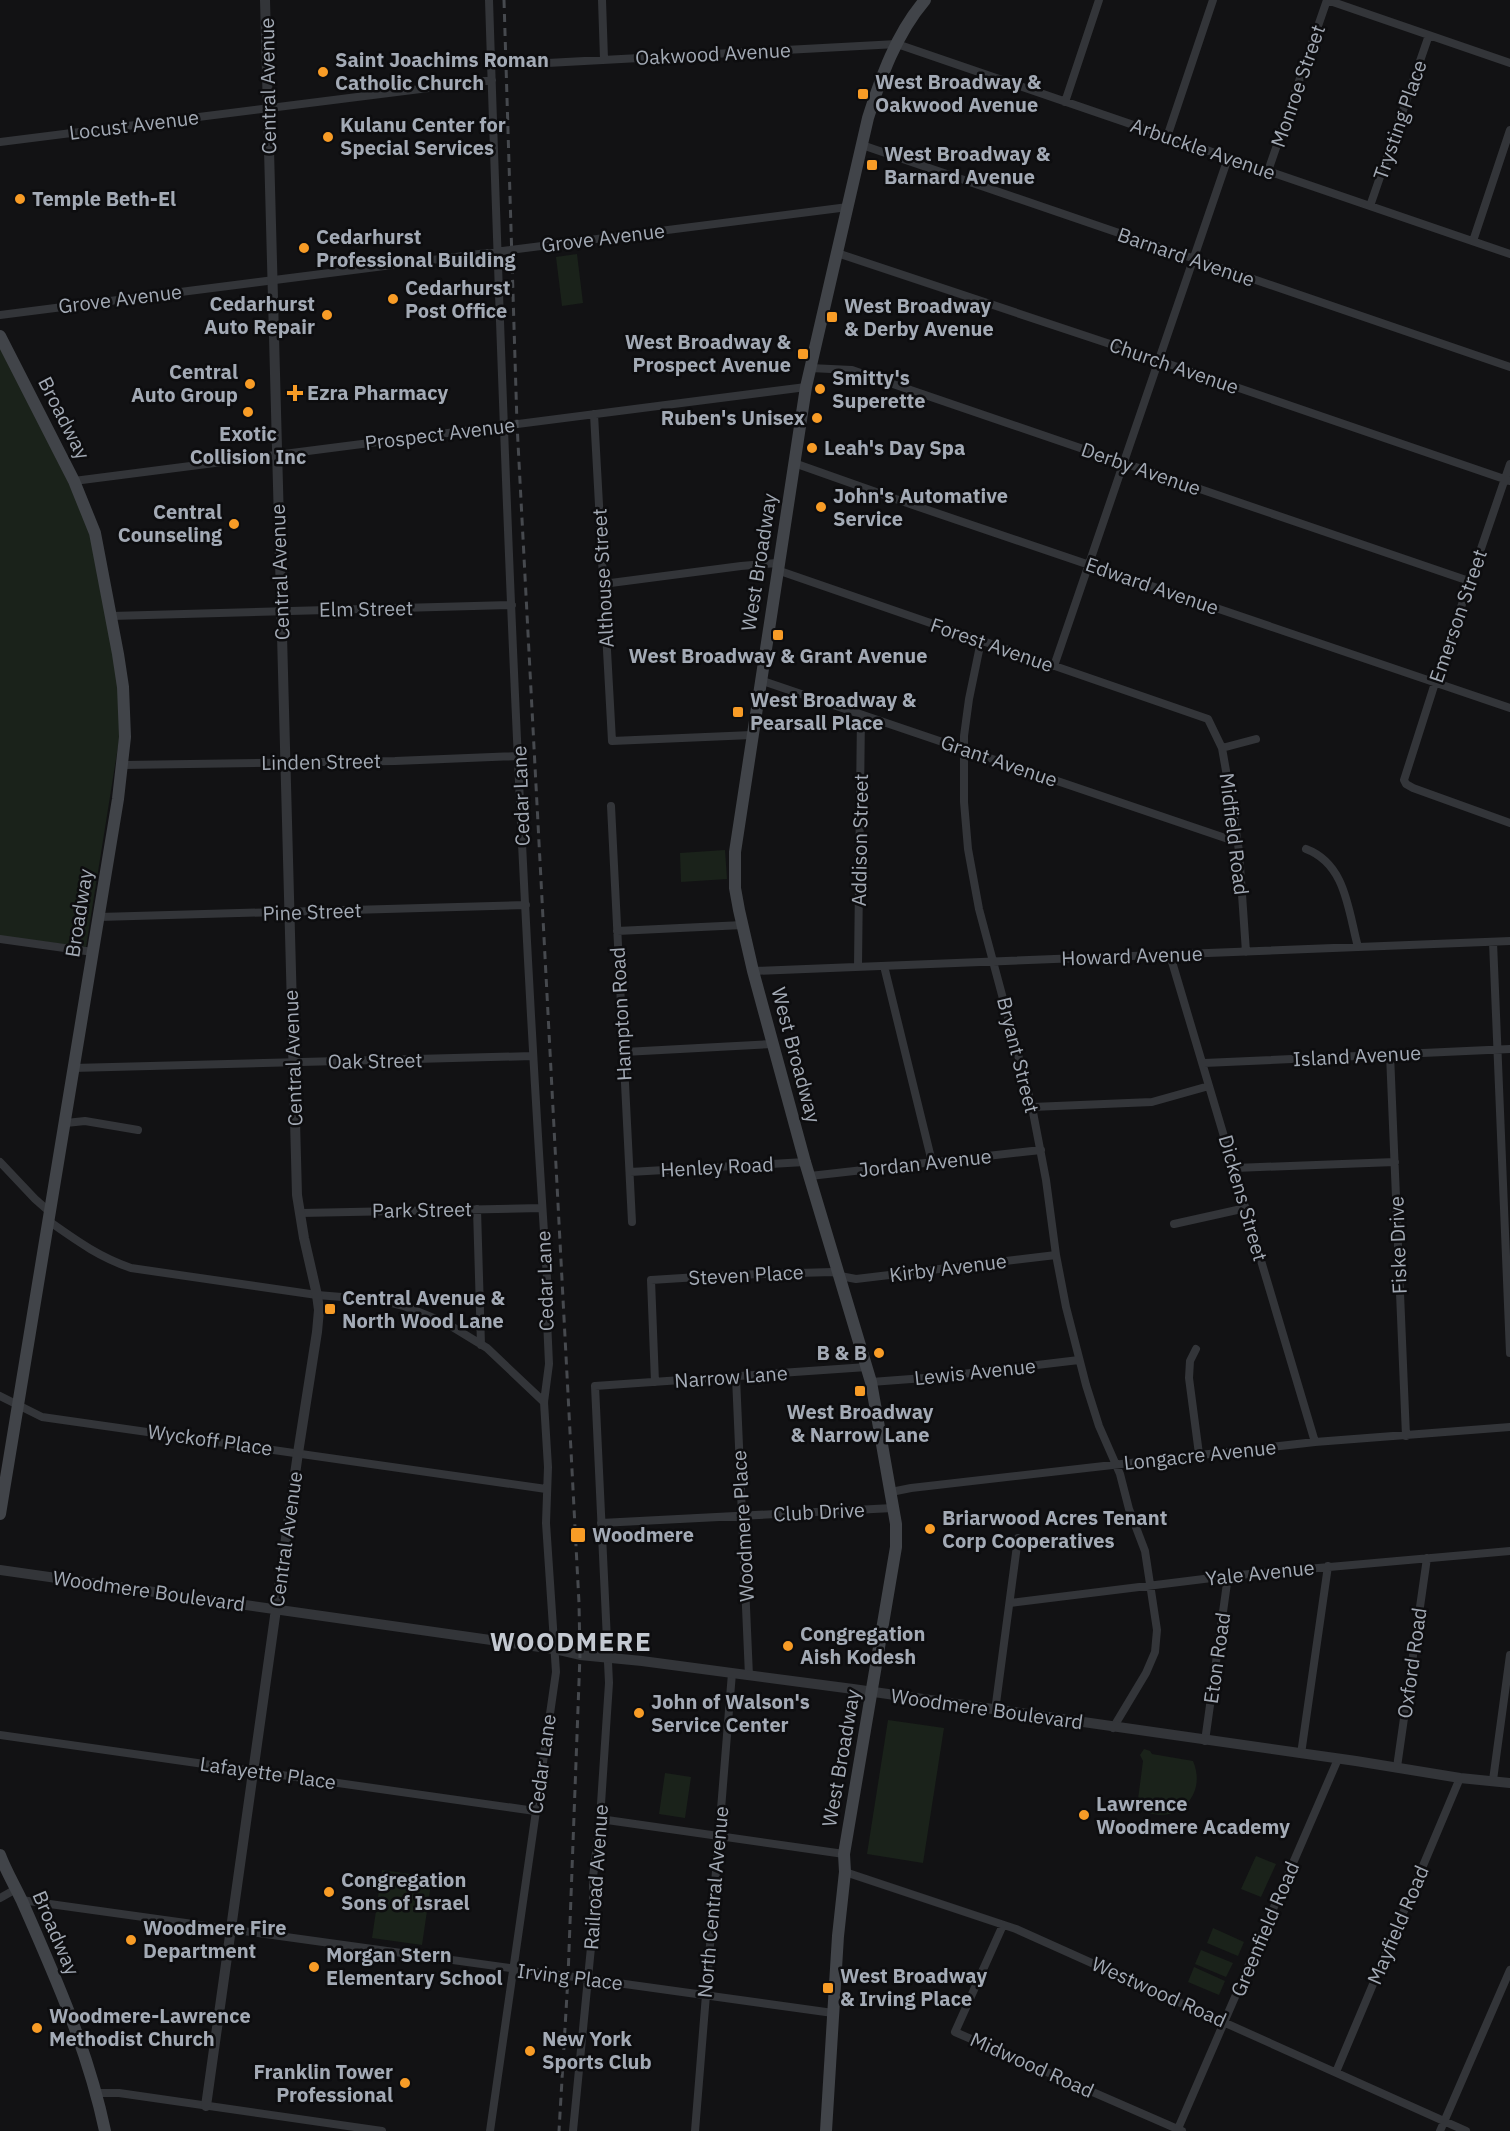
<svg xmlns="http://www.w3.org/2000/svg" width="1510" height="2131" viewBox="0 0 1510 2131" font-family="'IBM Plex Sans',sans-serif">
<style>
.green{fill:#1a221a}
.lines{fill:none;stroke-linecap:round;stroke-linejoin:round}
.minor{stroke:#333539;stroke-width:8}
.tertiary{stroke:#333539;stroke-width:10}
.secondary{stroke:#414449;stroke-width:12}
.rail{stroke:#46494e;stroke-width:3;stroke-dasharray:8 6;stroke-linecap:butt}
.poi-dot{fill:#f89c26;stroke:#0d0d0f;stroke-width:2}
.labels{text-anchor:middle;stroke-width:5;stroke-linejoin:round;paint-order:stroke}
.street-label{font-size:20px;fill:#a3aab5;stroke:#0d0d0f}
.poi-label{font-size:20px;font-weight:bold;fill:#a3aab5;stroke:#0d0d0f;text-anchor:start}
.district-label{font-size:26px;font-weight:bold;letter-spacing:1.5px;fill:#c4c9d1;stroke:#0d0d0f}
</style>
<rect width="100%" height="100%" fill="#121214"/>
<!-- green -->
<path class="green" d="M577 254 583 303 562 306 556 257Z
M0 338 93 535 120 691V734L86 947 0 936Z
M725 850 727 879 681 882 680 853Z
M888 1720 944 1728 923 1863 867 1854Z
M1144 1749 1150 1751 1152 1754 1193 1761C1209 1798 1171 1830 1137 1807L1143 1761 1140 1755Z
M665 1773 691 1777 685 1818 659 1814Z
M1256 1856 1276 1864 1261 1897 1241 1889Z
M382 1870 432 1877 422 1945 372 1938Z
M1213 1928 1244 1942 1238 1956 1207 1943Z
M1201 1950 1233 1963 1226 1977 1195 1964Z
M1194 1967 1225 1981 1219 1995 1188 1982Z"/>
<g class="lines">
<!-- minor -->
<path class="minor" d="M489 0C503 431 519 863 548 1293L546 1298 549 1364 544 1402 548 1467 546 1523 556 1672 490 2131
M602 0 604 59
M1327 0 1510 63
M529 64 897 44 1510 254
M1065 102 1099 0
M1167 137 1213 0
M0 142 492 80
M862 145 1510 367
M1268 171 1327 0
M1370 206 1429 35
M1473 241 1510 130
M837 253 1128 350 1510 481
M0 315 848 207
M810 368 852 370 1469 581
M594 414 612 741 752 735
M794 463 910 504 1510 708
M1510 464 1435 683 1404 780 1406 784 1413 788 1510 823
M74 481 806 387
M777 570 1208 719 1222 748 1232 805 1239 851 1246 952
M603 584 741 566 777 563
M111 616 512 605
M981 641 969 699 964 736V802L968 849 979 909 1032 1107 1046 1180 1056 1255 1066 1307 1086 1385 1099 1426 1120 1474 1129 1509 1145 1551 1157 1630 1155 1652 1146 1673 1113 1728
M1054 666 1228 158
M760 680 1237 842
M1222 748 1256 739
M123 765 395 761 519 756
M611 806 632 1222
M1306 849C1346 864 1348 910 1358 947
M99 917 526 905
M617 931 743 925
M0 939 93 952
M1493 942 1510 1353
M1170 955 1315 1442
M858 966 861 715
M884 966 932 1162
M753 971 1510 941
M624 1052 772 1044
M1390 1054 1406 1436
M1204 1063 1510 1049
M73 1068 533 1056
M1032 1107 1152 1102 1209 1086
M66 1123 85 1121 138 1130
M0 1162 35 1199 51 1213
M1235 1168 1395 1162
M630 1172 805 1162
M810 1176 1041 1150
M477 1209 481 1345
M301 1213 542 1208
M50 1222C77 1241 99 1257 131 1268L317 1295 379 1300 404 1306 446 1323 487 1348 544 1402
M1174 1224 1246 1208
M1196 1349 1190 1361 1189 1378 1199 1454
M736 1377 749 1676
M655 1382 651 1280 730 1275 833 1272 840 1276 856 1279 1056 1255
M871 1382 938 1377 1079 1360
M0 1396 42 1417 546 1489
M891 1492 911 1488 1315 1442 1510 1427
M601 1523 893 1508
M1010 1603 1228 1576 1510 1551
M995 1711 1018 1538
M0 1735 535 1811
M1205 1741 1228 1576
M1301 1754 1328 1566
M1397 1767 1427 1558
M1493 1780 1510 1655
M600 1819 844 1854
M845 1872 1016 1929 1466 2131
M0 1898 16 1889
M21 1900 833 2013
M1003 1925 955 2032 1182 2131
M1336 2072 1460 1778
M97 2093H119L382 2131
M573 2131 593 1927V1877L600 1819 609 1683 595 1386 867 1367
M695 2131 732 1673
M1177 2131 1338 1759
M1440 2131 1510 1970"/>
<!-- tertiary -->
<path class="tertiary" d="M0 1570 554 1649 580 1655 642 1661 853 1689 1356 1761 1460 1778 1510 1783
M206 2106 298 1453 317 1332 319 1310 317 1295 304 1238 297 1195 265 0"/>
<!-- secondary -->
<path class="secondary" d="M0 336 74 481 95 533 118 654 123 687 125 737 118 799 0 1514
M0 1855C6 1871 15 1886 22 1901 55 1976 88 2050 105 2131
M826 2131 838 1936 845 1872 844 1854 896 1547V1524L871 1382 805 1162 753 971 739 910 735 888V852L806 387 868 118C881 77 896 34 925 0"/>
<!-- rail -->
<path class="rail" d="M504 0 517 424 579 1603 580 1655 568 1977 559 2131"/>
</g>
<!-- markers -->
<g class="poi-dot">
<circle cx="323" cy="72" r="6"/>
<rect x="857" y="88" width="12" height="12" rx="3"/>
<circle cx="328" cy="137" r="6"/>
<rect x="866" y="159" width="12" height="12" rx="3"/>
<circle cx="20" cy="199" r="6"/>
<circle cx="304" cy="248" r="6"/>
<circle cx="393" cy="299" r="6"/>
<circle cx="327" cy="315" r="6"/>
<rect x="826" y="311" width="12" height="12" rx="3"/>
<rect x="797" y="348" width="12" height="12" rx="3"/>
<circle cx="250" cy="384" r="6"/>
<circle cx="820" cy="389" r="6"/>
<path d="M292 384h6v6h6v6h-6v6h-6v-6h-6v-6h6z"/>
<circle cx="248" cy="412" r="6"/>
<circle cx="817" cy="418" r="6"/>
<circle cx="812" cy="448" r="6"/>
<circle cx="821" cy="507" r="6"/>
<circle cx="234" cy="524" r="6"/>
<rect x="772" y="629" width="12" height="12" rx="3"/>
<rect x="732" y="706" width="12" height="12" rx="3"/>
<rect x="324" y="1303" width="12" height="12" rx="3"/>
<circle cx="879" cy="1353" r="6"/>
<rect x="854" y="1385" width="12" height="12" rx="3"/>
<circle cx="930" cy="1529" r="6"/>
<rect x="570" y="1527" width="16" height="16" rx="3"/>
<circle cx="788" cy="1646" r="6"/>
<circle cx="639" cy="1713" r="6"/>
<circle cx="1084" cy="1815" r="6"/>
<circle cx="329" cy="1892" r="6"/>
<circle cx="131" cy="1940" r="6"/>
<circle cx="314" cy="1967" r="6"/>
<rect x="822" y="1982" width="12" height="12" rx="3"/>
<circle cx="37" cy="2028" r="6"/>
<circle cx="530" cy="2051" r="6"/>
<circle cx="405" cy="2083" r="6"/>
</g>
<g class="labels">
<!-- street labels -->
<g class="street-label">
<text transform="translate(713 54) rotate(-3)" y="7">Oakwood Avenue</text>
<text transform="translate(268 86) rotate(-91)" y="7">Central Avenue</text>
<text transform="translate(1298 86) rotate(-71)" y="7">Monroe Street</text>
<text transform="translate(1400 120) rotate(-71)" y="7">Trysting Place</text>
<text transform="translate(134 125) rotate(-7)" y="7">Locust Avenue</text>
<text transform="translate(1203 149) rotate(19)" y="7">Arbuckle Avenue</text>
<text transform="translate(603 238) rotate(-7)" y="7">Grove Avenue</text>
<text transform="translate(1186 257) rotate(19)" y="7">Barnard Avenue</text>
<text transform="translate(120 299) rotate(-7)" y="7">Grove Avenue</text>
<text transform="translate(1174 366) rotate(19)" y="7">Church Avenue</text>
<text transform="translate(64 418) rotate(63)" y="7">Broadway</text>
<text transform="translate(440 434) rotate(-7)" y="7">Prospect Avenue</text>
<text transform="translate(1141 469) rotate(19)" y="7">Derby Avenue</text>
<text transform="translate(759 562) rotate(-81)" y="7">West Broadway</text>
<text transform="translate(280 572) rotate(-92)" y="7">Central Avenue</text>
<text transform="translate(603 578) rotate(-93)" y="7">Althouse Street</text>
<text transform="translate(1152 586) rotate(19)" y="7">Edward Avenue</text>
<text transform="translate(366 609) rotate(-1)" y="7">Elm Street</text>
<text transform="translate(1458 616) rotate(-71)" y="7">Emerson Street</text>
<text transform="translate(992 645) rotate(19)" y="7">Forest Avenue</text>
<text transform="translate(999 761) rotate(19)" y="7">Grant Avenue</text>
<text transform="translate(321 762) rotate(-1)" y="7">Linden Street</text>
<text transform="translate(521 796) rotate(-92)" y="7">Cedar Lane</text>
<text transform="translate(1234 834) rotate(83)" y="7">Midfield Road</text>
<text transform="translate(860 840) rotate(-89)" y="7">Addison Street</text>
<text transform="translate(312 912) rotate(-2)" y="7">Pine Street</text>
<text transform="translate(79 913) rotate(-81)" y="7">Broadway</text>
<text transform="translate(1132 956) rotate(-2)" y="7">Howard Avenue</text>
<text transform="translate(621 1014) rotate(-93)" y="7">Hampton Road</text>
<text transform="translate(796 1055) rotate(75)" y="7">West Broadway</text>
<text transform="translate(1018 1055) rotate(76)" y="7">Bryant Street</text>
<text transform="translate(1357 1056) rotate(-3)" y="7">Island Avenue</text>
<text transform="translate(293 1058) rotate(-92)" y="7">Central Avenue</text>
<text transform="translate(375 1061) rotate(-1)" y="7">Oak Street</text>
<text transform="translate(925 1163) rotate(-6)" y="7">Jordan Avenue</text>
<text transform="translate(717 1167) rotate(-3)" y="7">Henley Road</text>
<text transform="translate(1243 1198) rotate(74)" y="7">Dickens Street</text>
<text transform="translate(422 1210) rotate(-1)" y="7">Park Street</text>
<text transform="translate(1398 1245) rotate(-92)" y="7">Fiske Drive</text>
<text transform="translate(948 1268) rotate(-7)" y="7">Kirby Avenue</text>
<text transform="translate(746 1275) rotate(-3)" y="7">Steven Place</text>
<text transform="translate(545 1281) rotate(-92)" y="7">Cedar Lane</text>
<text transform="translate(975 1372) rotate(-6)" y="7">Lewis Avenue</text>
<text transform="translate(731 1377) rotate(-4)" y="7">Narrow Lane</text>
<text transform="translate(210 1440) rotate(8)" y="7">Wyckoff Place</text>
<text transform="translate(1200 1455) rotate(-6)" y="7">Longacre Avenue</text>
<text transform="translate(819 1512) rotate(-3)" y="7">Club Drive</text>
<text transform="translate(743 1526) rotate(-93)" y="7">Woodmere Place</text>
<text transform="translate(286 1539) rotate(-82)" y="7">Central Avenue</text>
<text transform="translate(1260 1573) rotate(-6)" y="7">Yale Avenue</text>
<text transform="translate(149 1591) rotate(8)" y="7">Woodmere Boulevard</text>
<text transform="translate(1217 1658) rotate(-82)" y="7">Eton Road</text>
<text transform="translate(1412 1663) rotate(-82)" y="7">Oxford Road</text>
<text transform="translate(987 1709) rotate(8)" y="7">Woodmere Boulevard</text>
<text transform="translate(841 1758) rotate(-80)" y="7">West Broadway</text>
<text transform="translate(542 1764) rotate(-82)" y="7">Cedar Lane</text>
<text transform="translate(268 1773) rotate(8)" y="7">Lafayette Place</text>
<text transform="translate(596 1877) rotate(-86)" y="7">Railroad Avenue</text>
<text transform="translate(713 1902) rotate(-85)" y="7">North Central Avenue</text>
<text transform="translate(1398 1925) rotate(-67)" y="7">Mayfield Road</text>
<text transform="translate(1265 1929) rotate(-67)" y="7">Greenfield Road</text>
<text transform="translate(56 1933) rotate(67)" y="7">Broadway</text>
<text transform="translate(570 1977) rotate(7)" y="7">Irving Place</text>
<text transform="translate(1159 1992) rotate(24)" y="7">Westwood Road</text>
<text transform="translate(1032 2065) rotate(24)" y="7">Midwood Road</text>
</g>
<!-- poi labels -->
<g class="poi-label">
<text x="335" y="67">Saint Joachims Roman<tspan x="335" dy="23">Catholic Church</tspan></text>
<text x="875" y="89">West Broadway &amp;<tspan x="875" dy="23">Oakwood Avenue</tspan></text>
<text x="340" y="132">Kulanu Center for<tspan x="340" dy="23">Special Services</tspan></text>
<text x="884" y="161">West Broadway &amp;<tspan x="884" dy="23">Barnard Avenue</tspan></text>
<text x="32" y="206">Temple Beth-El</text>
<text x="316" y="244">Cedarhurst<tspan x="316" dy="23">Professional Building</tspan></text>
<text x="405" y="295">Cedarhurst<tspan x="405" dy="23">Post Office</tspan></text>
<text x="315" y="311" text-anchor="end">Cedarhurst<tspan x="315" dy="23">Auto Repair</tspan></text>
<text x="844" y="313">West Broadway<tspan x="844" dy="23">&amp; Derby Avenue</tspan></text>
<text x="791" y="349" text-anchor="end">West Broadway &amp;<tspan x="791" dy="23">Prospect Avenue</tspan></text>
<text x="238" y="379" text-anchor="end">Central<tspan x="238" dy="23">Auto Group</tspan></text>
<text x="832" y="385">Smitty's<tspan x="832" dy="23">Superette</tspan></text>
<text x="307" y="400">Ezra Pharmacy</text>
<text x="805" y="425" text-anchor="end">Ruben's Unisex</text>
<text x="248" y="441" text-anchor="middle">Exotic<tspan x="248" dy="23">Collision Inc</tspan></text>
<text x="824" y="455">Leah's Day Spa</text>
<text x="833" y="503">John's Automative<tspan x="833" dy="23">Service</tspan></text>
<text x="222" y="519" text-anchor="end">Central<tspan x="222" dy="23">Counseling</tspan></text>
<text x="778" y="663" text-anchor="middle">West Broadway &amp; Grant Avenue</text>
<text x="750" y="707">West Broadway &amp;<tspan x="750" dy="23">Pearsall Place</tspan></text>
<text x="342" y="1305">Central Avenue &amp;<tspan x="342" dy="23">North Wood Lane</tspan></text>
<text x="867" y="1360" text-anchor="end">B &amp; B</text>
<text x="860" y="1419" text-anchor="middle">West Broadway<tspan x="860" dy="23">&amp; Narrow Lane</tspan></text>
<text x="942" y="1525">Briarwood Acres Tenant<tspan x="942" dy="23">Corp Cooperatives</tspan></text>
<text x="592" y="1542">Woodmere</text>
<text x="800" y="1641">Congregation<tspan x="800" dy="23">Aish Kodesh</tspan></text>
<text x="651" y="1709">John of Walson's<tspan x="651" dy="23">Service Center</tspan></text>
<text x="1096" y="1811">Lawrence<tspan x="1096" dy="23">Woodmere Academy</tspan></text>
<text x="341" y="1887">Congregation<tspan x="341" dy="23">Sons of Israel</tspan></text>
<text x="143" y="1935">Woodmere Fire<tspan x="143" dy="23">Department</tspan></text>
<text x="326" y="1962">Morgan Stern<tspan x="326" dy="23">Elementary School</tspan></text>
<text x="840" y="1983">West Broadway<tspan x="840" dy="23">&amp; Irving Place</tspan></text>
<text x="49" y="2023">Woodmere-Lawrence<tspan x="49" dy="23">Methodist Church</tspan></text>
<text x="542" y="2046">New York<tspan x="542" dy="23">Sports Club</tspan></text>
<text x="393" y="2079" text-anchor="end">Franklin Tower<tspan x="393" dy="23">Professional</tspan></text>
</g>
<!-- district labels -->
<g class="district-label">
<text x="571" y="1651">WOODMERE</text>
</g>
</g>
</svg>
